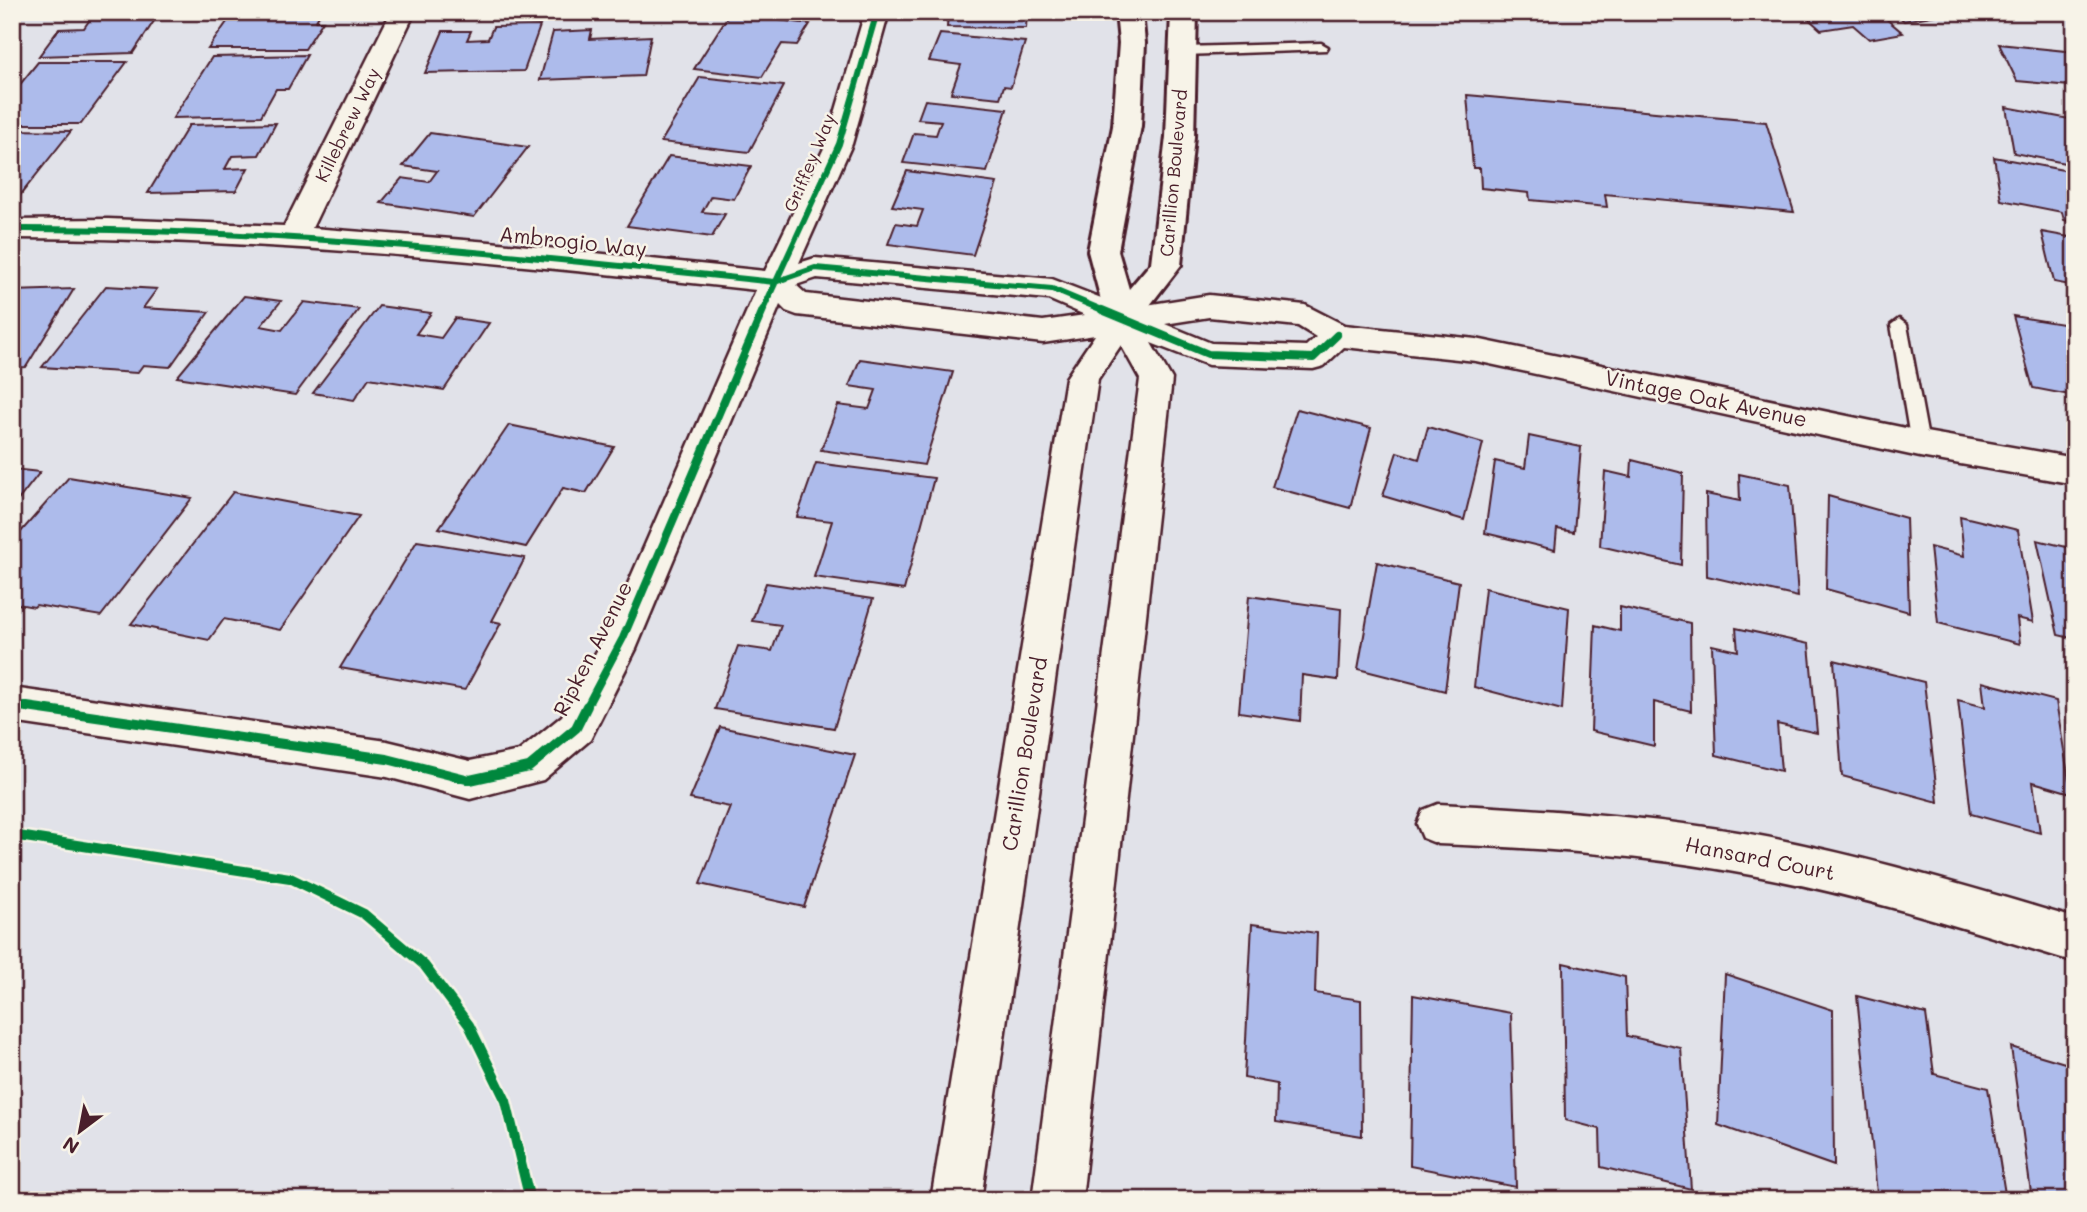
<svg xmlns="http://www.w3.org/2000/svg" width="2087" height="1212" viewBox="0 0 2087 1212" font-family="Mali,sans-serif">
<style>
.building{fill:#adbbeb;stroke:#4a1f2b;stroke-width:2}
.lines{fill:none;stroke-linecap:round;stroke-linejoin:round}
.service-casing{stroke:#4a1f2b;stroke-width:5}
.minor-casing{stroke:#4a1f2b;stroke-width:5}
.tertiary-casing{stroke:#4a1f2b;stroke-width:6}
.service{fill:#f7f3e8;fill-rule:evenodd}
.minor{fill:#f7f3e8;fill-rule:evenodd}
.tertiary{fill:#f7f3e8;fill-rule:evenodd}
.cycleway-far2-casing{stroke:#f7f3e8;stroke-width:10}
.cycleway-far1-casing{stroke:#f7f3e8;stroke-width:12}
.cycleway-casing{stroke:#f7f3e8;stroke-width:15}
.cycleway-far2{stroke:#00873e;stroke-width:6}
.cycleway-far1{stroke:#00873e;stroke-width:8}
.cycleway{stroke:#00873e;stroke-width:10}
.labels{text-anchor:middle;stroke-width:5;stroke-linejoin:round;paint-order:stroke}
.far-street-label{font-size:18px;fill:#4a1f2b;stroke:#f7f3e8}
.street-label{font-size:21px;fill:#4a1f2b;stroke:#f7f3e8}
</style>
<rect width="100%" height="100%" fill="#e1e2e9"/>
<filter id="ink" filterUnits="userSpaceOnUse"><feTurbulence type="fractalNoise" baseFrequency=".0143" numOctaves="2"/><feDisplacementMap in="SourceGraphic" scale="14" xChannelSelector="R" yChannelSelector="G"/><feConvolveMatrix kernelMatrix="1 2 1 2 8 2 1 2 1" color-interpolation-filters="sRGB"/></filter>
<g filter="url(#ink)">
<!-- building -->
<path class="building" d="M95 12H160L133 53 39 56 59 29 84 28Z
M234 12H321L316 21H323L305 49H208Z
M948 12H1027L1026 28 947 27Z
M1801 12H1878L1903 33 1869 39 1853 25 1821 30Z
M1894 12H1953L1904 21Z
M729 14 810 24 797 45 782 44 762 77 694 69Z
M540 26 524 71 425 73 443 31H471L467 40 488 39 493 27Z
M592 30 590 39 651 36 643 76 540 80 553 32Z
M940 34 1025 42 1011 87 1004 86 1000 98 951 93 961 65 929 61Z
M1999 44 2075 52V95L2070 86 2017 81Z
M307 55 288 89H276L261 116 173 118 212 57Z
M38 62H127L81 124H12V99L17 93H13Z
M700 77 784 86 749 152 661 142Z
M1467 95 1766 122 1794 212 1605 194 1607 207 1530 200 1529 193 1481 188 1480 168H1473Z
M925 100 1007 109 987 172 903 163 914 133 936 135 941 121 918 119Z
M2006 107 2075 120V165L2014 153Z
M276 123 259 155 232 156 225 169 248 168 236 191 148 193 189 125Z
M12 130 71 131 18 198H12Z
M430 133 528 147 474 217 381 203 402 178 429 182 437 171 403 166Z
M669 156 751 166 734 199 711 196 702 212 725 214 712 237 627 226Z
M1994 157 2074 172 2075 223 2064 220 2062 212 2001 200Z
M907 171 997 183 973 255 888 244 896 223 917 226 923 210 892 206Z
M2042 232 2075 238V286L2054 282Z
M106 286 157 289 143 308 209 312 170 367 143 365 137 373 42 367Z
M74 289 26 367 12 368V291Z
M244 296 281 301 261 326 282 330 304 302 359 309 295 395 177 377Z
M379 306 431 313 416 334 441 338 455 318 489 323 444 390 369 378 354 400 313 393Z
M2013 316 2075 326V396L2033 388Z
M860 359 953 372 924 465 821 450 838 405 869 409 876 390 849 386Z
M1297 409 1371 428 1350 508 1272 487Z
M509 425 614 447 586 493 563 488 526 547 439 528Z
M1428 427 1483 443 1464 520 1383 496 1397 452 1419 459Z
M1529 436 1581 447 1574 532 1557 529 1555 550 1485 533 1495 461 1525 468Z
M1632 460 1683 473 1681 565 1600 546 1605 471 1631 477Z
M816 463 934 478 904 590 814 577 832 521 797 517Z
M12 469 40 472 12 508Z
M1739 474 1790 485 1798 597 1707 576 1706 494 1740 501Z
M69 477 192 498 101 616 36 605 34 607 12 603V542Z
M233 492 359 516 280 630 224 619 209 640 131 624Z
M1828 496 1906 518 1909 612 1826 589Z
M1960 516 2018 530 2033 622 2017 618 2020 644 1938 623 1930 547 1964 556Z
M2037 540 2075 549V639L2058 635Z
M417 541 525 558 492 621 501 623 465 690 340 668Z
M1377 562 1459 582 1445 691 1358 669Z
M766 583 873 599 834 728 715 709 738 646 772 651 781 625 752 621Z
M1485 588 1569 608 1562 710 1474 687Z
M1249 596 1341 609 1338 680 1302 675 1300 721 1239 712Z
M1620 607 1690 623 1691 711 1654 702V746L1591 731 1595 625 1620 631Z
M1736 628 1809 644 1817 733 1777 724 1781 771 1716 755 1712 645 1738 651Z
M1834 660 1924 682 1938 802 1842 776Z
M1982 682 2056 701 2071 793 2033 782 2040 833 1971 814 1958 700 1985 707Z
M720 727 855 755 804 907 700 884 730 807 690 799Z
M1252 924 1317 933 1315 993 1361 1000 1362 1136 1276 1122 1277 1084 1244 1078Z
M1563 963 1625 977 1627 1036 1681 1048 1691 1189 1601 1167 1600 1129 1565 1120Z
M1725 974 1833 1010 1834 1166 1718 1125Z
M1413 995 1511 1013 1516 1187 1410 1166Z
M1857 996 1926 1014 1934 1074 1988 1088 2006 1200H1901L1877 1193Z
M2011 1047 2075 1066V1200H2032Z"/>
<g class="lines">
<defs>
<path id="service" d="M1321 43 1328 47 1326 50 1184 55 1177 51 1184 47Z
M1899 319 1907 325 1929 444 1926 449H1914L1911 444 1891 325Z"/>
<path id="minor" d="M391 12H415L312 228 490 242 765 271 826 144 865 12H889L852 144 799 263 815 258 1052 279 1127 308 1209 295 1305 305 1344 325 1476 339 1920 431 2075 458V484L1920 457 1476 361 1344 347 1324 366 1313 369 1208 365 1151 343 1172 379 1082 1200H1032L1140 379 1121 345 1098 379 981 1200H931L1066 378 1095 335 1043 343 797 315 786 311 780 305 636 649 590 740 543 780 470 799 387 777 12 722V688L387 741 470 761 519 751 562 716 607 632 756 290C508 263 262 238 12 238V220L108 219 284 226ZM817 278 1048 299 1085 315 1043 321 806 294 796 285ZM1209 317 1298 326 1316 337 1306 346 1211 343 1165 324Z
M1438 804C1543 809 1647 816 1750 834 1860 854 1968 887 2075 918V962C1968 930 1861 895 1751 875 1647 855 1543 848 1438 844L1423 838 1417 824 1423 810Z"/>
<path id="tertiary" d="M1116 12H1142L1145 43 1141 126 1118 251 1129 289 1151 263 1166 137 1171 12H1197L1194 137 1181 265 1133 327 1122 330 1111 327 1106 319 1088 251 1113 126 1119 43Z"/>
</defs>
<!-- service casing -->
<use href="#service" class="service-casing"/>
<!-- minor casing -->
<use href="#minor" class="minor-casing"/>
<!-- tertiary casing -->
<use href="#tertiary" class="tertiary-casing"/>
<!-- service -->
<use href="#service" class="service"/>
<!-- minor -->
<use href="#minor" class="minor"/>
<!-- tertiary -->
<use href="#tertiary" class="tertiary"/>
<defs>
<path id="cycleway-far2" d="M12 229C268 228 521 255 775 282L815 268 1052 289 1107 312
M762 312 839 144 877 12"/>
<path id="cycleway-far1" d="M1102 310 1208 354 1313 358 1337 335
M12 705 32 708
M586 708 623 638 763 310"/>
<path id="cycleway" d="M20 706 387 759 470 780 529 767 576 728 587 706
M12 835 290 878 364 914 424 965 469 1025 506 1101 530 1200"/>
</defs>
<!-- cycleway-far2 casing -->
<use href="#cycleway-far2" class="cycleway-far2-casing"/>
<!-- cycleway-far1 casing -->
<use href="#cycleway-far1" class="cycleway-far1-casing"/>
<!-- cycleway casing -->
<use href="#cycleway" class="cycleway-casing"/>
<!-- cycleway-far2 -->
<use href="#cycleway-far2" class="cycleway-far2"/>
<!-- cycleway-far1 -->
<use href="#cycleway-far1" class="cycleway-far1"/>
<!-- cycleway -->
<use href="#cycleway" class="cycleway"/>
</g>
</g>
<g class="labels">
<!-- far-street labels -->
<g class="far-street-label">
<text transform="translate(348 125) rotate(-64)" y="6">Killebrew Way</text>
<text transform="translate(810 163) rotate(-67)" y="6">Griffey Way</text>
<text transform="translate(1174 173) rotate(-85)" y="6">Carillion Boulevard</text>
</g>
<!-- street labels -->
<g class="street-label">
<text transform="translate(573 242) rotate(6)" y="7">Ambrogio Way</text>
<text transform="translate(1706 399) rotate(12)" y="7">Vintage Oak Avenue</text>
<text transform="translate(593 649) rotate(-63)" y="7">Ripken Avenue</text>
<text transform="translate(1025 754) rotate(-81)" y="7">Carillion Boulevard</text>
<text transform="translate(1760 859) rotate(11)" y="7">Hansard Court</text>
</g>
</g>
<!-- margin -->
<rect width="2087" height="1212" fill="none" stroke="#f7f3e8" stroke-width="42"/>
<rect x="21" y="21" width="2045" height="1170" fill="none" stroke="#4a1f2b" stroke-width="2.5" filter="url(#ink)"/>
<!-- north arrow -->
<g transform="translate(80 1131) rotate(212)" stroke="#f7f3e8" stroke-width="5" paint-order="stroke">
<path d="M0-5L12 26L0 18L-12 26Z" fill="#4a1f2b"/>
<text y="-10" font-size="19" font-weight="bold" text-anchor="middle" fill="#4a1f2b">N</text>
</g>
</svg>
